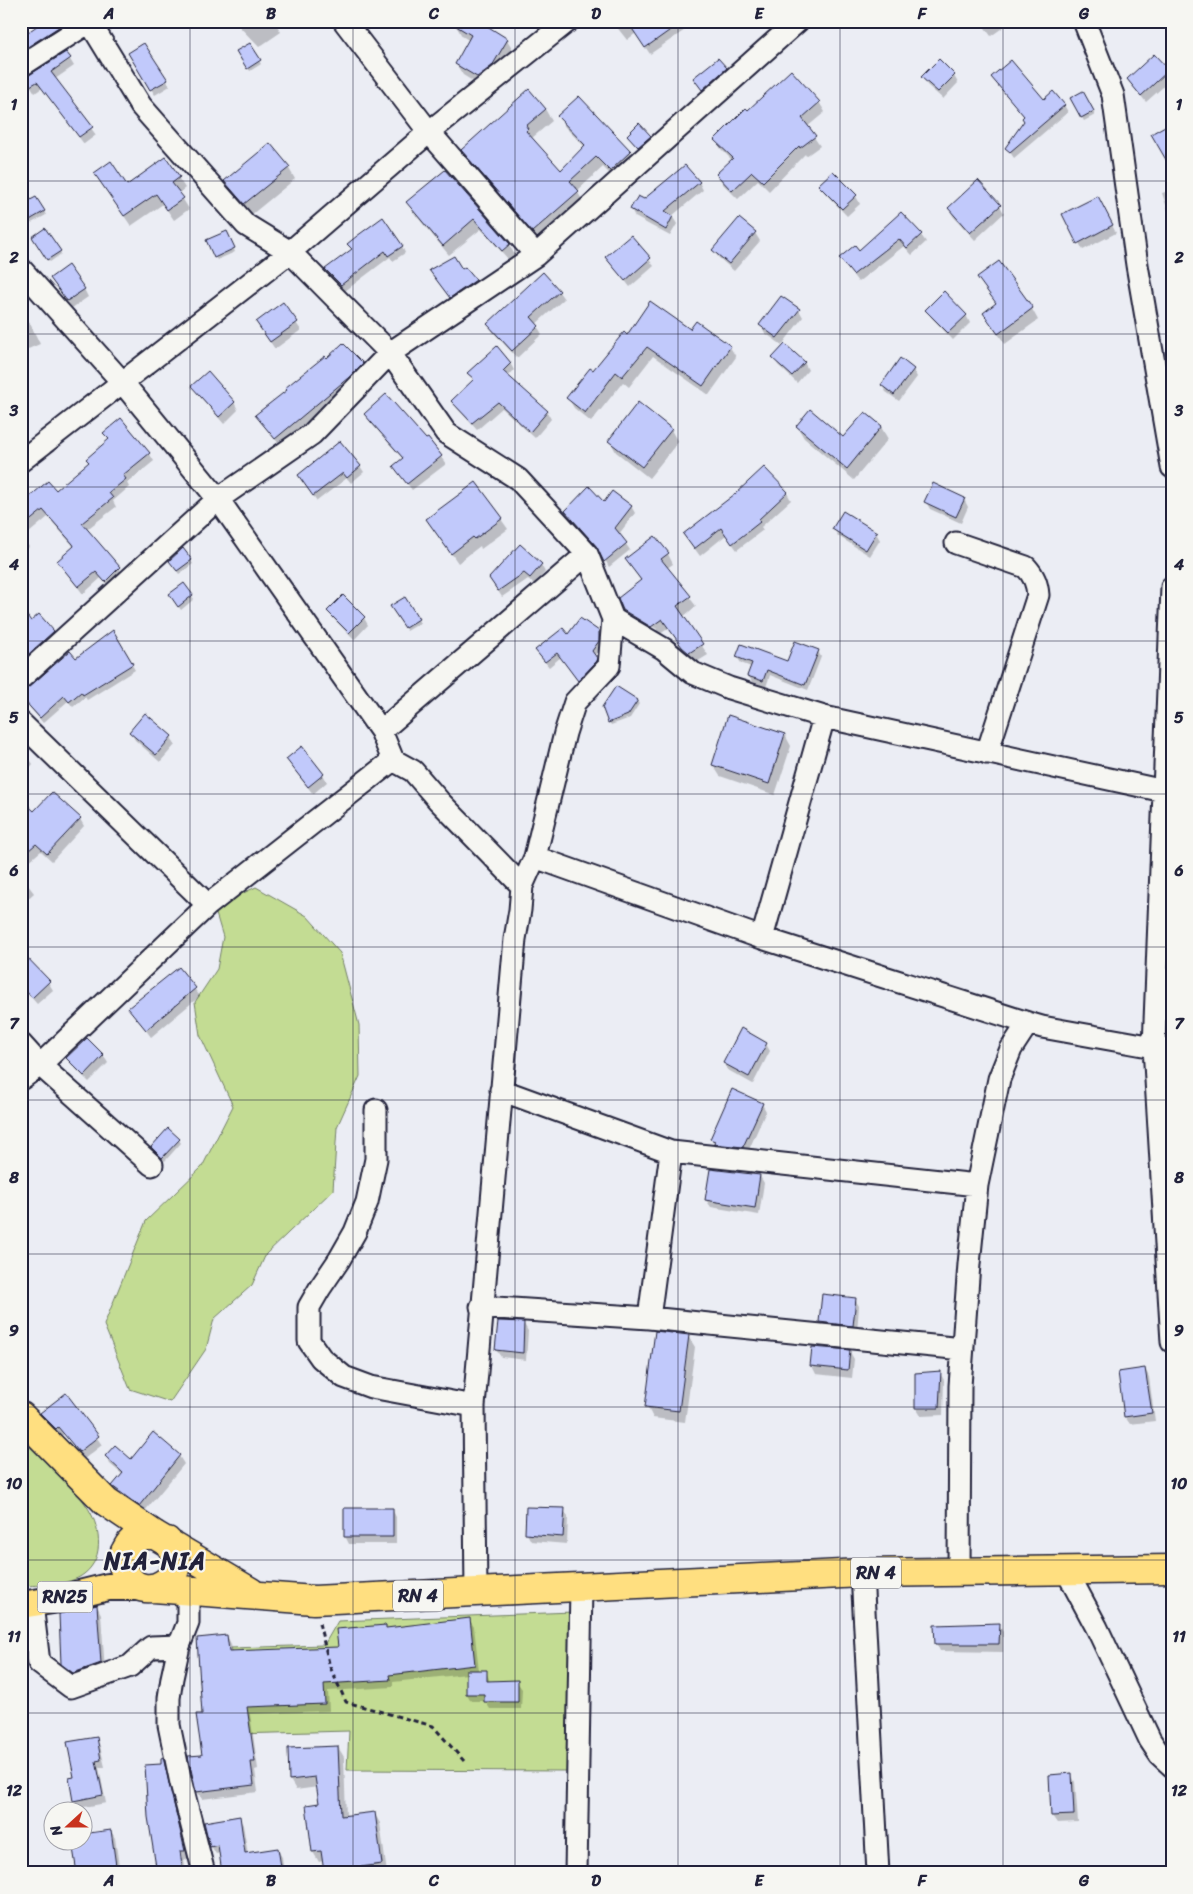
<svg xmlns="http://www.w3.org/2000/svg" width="1193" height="1894" viewBox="0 0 1193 1894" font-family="Sriracha,sans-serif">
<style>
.green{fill:#c3dc93;stroke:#727f67}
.shadow{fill:#0003}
.building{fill:#c1c9fb;stroke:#22223b}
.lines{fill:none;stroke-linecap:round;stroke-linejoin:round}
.minor-casing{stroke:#22223b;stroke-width:25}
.major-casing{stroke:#22223b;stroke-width:30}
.highway-casing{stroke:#22223b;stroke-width:31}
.path{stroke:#22223b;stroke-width:3;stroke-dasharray:5 4;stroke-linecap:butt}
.minor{stroke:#f6f6f2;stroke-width:21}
.major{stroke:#ffdf80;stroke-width:26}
.highway{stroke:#ffdf80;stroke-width:28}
.grid{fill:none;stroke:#22223b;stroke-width:1;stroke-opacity:0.55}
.labels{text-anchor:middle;stroke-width:4.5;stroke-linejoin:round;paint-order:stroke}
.shield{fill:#f6f6f2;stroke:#626272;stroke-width:1}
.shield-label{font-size:18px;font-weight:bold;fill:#22223b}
.district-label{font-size:24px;font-weight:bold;letter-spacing:1px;fill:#22223b;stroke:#f6f6f2}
.neatline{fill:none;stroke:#22223b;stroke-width:2}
.grid-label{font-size:16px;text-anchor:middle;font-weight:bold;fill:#22223b}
</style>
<rect width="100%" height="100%" fill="#ebedf4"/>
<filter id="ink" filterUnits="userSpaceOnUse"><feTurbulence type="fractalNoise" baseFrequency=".02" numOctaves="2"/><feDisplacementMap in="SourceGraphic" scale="10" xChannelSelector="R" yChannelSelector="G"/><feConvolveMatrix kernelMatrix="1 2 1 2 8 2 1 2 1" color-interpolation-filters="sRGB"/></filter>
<g filter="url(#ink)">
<!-- green -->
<path class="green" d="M256 887 307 916 340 953 359 1025 360 1076 337 1127 333 1190 266 1254 252 1285 214 1319 206 1349 170 1402 130 1389 104 1325 146 1221 202 1167 233 1106 200 1035 195 1002 217 969 223 937 214 907Z
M21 1435C43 1457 69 1478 86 1505 100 1525 106 1557 84 1574 69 1586 40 1585 21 1586Z
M573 1612 569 1771 347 1770 349 1731 236 1734 231 1648 324 1645 338 1621Z"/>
<!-- shadow -->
<path class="shadow" d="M67 21 71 29 32 54 26 46Z
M234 21H274L281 32 259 47Z
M612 21H698L650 54 636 33 627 40Z
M980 21H1012L991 36Z
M1116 21H1123L1119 25Z
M455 24 507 40 514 51 484 88 463 75 456 64 470 41 462 36Z
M144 44 170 86 155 95 129 54Z
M249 45 261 64 250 71 238 52Z
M66 53 74 66 55 79 96 135 84 144 42 88 35 93 30 85Z
M1154 56 1168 71 1172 79 1146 102 1128 80Z
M726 69 728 72 705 92 696 81Z
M954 76 958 83 943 99 927 85 923 77Z
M992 78 1044 100 1064 105 1068 112 1014 158 1007 148 1025 122V117Z
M1083 92 1095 115 1084 121 1071 99Z
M819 102 825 112 807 127 820 146 806 156 805 154 769 191 758 180 738 199 723 184 718 174 732 160 721 149 716 140 748 112Z
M545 109 552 121 532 138 561 172 585 147 565 127 559 116 630 151 636 163 617 181 603 167 577 191 584 203 539 242 469 161 463 150Z
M650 136 651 140 640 150 630 138Z
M166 159 185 188 179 193 189 209 174 220 163 204 131 226 95 173 126 186Z
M288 167 295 179 251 215 232 193 226 181Z
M445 171 509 245 515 255 509 260 481 229 449 255 414 213 408 203Z
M699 182 703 190 672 216 677 224 670 236 635 217 631 209 644 201Z
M820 185 856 196 860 204 847 216 824 192Z
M1172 190V223L1162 193Z
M36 198 46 215 28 225 21 215Z
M1102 205 1116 233 1083 250 1079 243Z
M1000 206 1004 213 975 240 953 216 949 208Z
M901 214 921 235 926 242 912 255 904 246 858 282 840 258 858 252Z
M739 220 755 233 760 241 734 271 718 257 714 250Z
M228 235 235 252 217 260 215 257Z
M631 237 654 266 630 287 607 257Z
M35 241 60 251 61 254 50 262Z
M349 245 402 246 405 253 393 261 390 257 345 291 330 276 326 270 352 250Z
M465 269 478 287 454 303 435 276 461 271Z
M543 274 559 292 564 299 536 324 542 334 517 358 493 332 489 325Z
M979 277 1032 309 1038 320 1005 344 984 313 997 304Z
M56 285 84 289 88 297 72 308Z
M21 305 40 344 21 352Z
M799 310 803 317 782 345 765 333 761 325Z
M927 310 966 315 970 323 953 340 931 317Z
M257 323H296L301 330 275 349Z
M690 331 730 347 736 357 709 395 653 356 629 387 623 382 591 422 574 408 568 398 627 336Z
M774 358 804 362 808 370 797 383 778 365Z
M510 363 514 370 508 377 547 412 551 419 535 438 502 408 477 430 457 408 453 401 474 381 469 373Z
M362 364 366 371 352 386 280 445 261 422Z
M913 369 917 377 899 401 886 392 882 385Z
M193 386 234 402 238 410 224 424 197 393Z
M865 413 881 427 888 439 854 480 804 438 797 426 843 439Z
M366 415 426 441 428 439 446 464 412 490 394 466 403 459 370 422Z
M671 430 678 442 649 478 616 452 610 441Z
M105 433 149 453 154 461 127 483 129 487 113 501 116 507 86 530 119 568 123 576 110 588 101 578 83 594 58 561 75 548 48 517 23 538 29 547 21 553V505L55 492 90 463 87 459 109 441Z
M360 466 364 472 351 483 347 478 317 501 303 481Z
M476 484 508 529 481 549 480 546 458 563 442 540Z
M787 493 791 500 761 527 763 530 737 550 726 535 700 556 689 541Z
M964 499 968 507 961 523 930 509 926 502Z
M604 504 631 506 635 513 619 534 630 550 609 567 600 551 570 518 566 511Z
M834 529 876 533 880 540 870 556 838 536Z
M520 545 541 565 545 572 534 584 528 579 502 597 494 585Z
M668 554 673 564 667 568 696 606 683 617 708 655 695 663 689 658 669 628 657 636 630 620 626 614 656 631 657 629 624 610 641 581 626 559Z
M191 560 193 564 179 574 172 564Z
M183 584 194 599 181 610 172 597Z
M404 598 420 623 407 631 392 606Z
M21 610 31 623 53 632 57 640 21 672Z
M328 611 364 618 368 625 354 640 333 618Z
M113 632 135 670 87 700 85 697 73 707 68 701 43 723 21 697V691L76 660Z
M598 632 602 638 601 647 594 656 600 665 582 685 561 657 549 667 540 656 568 636Z
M818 651 821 657 808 690 770 675 766 687 752 682 749 676 751 667 741 663 737 657 788 662Z
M637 701 639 704 630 718 611 725 609 722Z
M131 732 171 737 175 745 160 762 135 740Z
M785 735 791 746 775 795 720 776 713 765Z
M21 751 28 757 33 764 21 778Z
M287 760 323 774 327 782 313 794Z
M21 801 34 813 80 819 84 826 52 861 41 851 21 868Z
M21 876 34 893 21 905Z
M21 966 48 982 53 990 37 1004 21 986Z
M178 968 200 996 151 1037 130 1009Z
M766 1044 770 1051 753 1084 728 1070 724 1063Z
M103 1055 108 1063 89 1082 72 1065 67 1058Z
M762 1104 766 1111 747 1154 716 1146 712 1139Z
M179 1140 181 1143 165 1161 152 1147Z
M760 1176 764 1183 759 1215 711 1207 706 1200Z
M855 1299 859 1306 857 1333 825 1329 820 1322Z
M524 1324 528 1331 526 1360 501 1357 496 1350Z
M688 1336 695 1347 685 1422 653 1418 647 1406Z
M850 1352 854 1359 852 1378 816 1374 812 1366Z
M1145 1369 1149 1377 1155 1421 1130 1424 1125 1417Z
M940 1373 944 1380 943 1415 921 1416 916 1408V1374Z
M66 1394 102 1445 84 1459 64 1434 61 1436 46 1421 42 1413Z
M153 1434 179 1456 184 1464 144 1512 118 1493 113 1486 123 1475 110 1464 106 1456 131 1460Z
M392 1509 396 1517V1544H349L345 1536Z
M564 1510 568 1517 567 1544 531 1541 527 1534Z
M97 1606 101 1614 105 1671 78 1680 65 1669 77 1678 79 1676 64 1665V1667L63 1664Z
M469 1619 474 1627 479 1671H486L490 1682H517L522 1689 521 1709H490L485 1701H471L467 1694V1674L393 1682V1687L328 1691 329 1711 250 1714 258 1769 255 1770 258 1792 202 1799 197 1791 203 1756 204 1716 227 1636 231 1644 232 1652 339 1648 385 1627 387 1629Z
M999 1625 1003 1632V1652L940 1651 936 1643Z
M96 1738 100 1746 105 1767 99 1768 106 1803 79 1808 74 1801 75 1778Z
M338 1747 344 1757 346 1817 374 1813 380 1823 387 1873H325L323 1861 319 1862 313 1852 307 1806 321 1804 318 1787 296 1790 290 1780 289 1749Z
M162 1759 167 1767 189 1859 184 1860 186 1873H152L158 1870Z
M1071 1774 1075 1782 1078 1822 1057 1823 1052 1816Z
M239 1818 243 1825 248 1854 277 1850 282 1857 284 1873H223L220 1853 216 1854 211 1846Z
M111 1831 115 1838 120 1873H75L78 1871 74 1842H82Z"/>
<!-- building -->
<path class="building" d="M44 21H68L26 48 21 40V37Z
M448 21H479L508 39 492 66 477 77 455 64 471 35Z
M627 21H683L645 48Z
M144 43 168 80 150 90 128 53Z
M250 43 261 60 247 69 236 51Z
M66 52 71 58 51 72 93 127 79 137 37 82 30 86 24 78Z
M1154 54 1169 70 1141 96 1127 79Z
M718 58 727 68 702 90 693 78Z
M939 59 955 75 938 92 921 77Z
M1011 60 1044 99 1053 91 1065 105 1010 152 1005 148 1024 121 1022 118 1024 116 991 77Z
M791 70 820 102 802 118 816 136 800 148 799 146 763 182 752 172 732 191 716 174 733 158 714 140 746 108 748 110Z
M529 89 546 109 526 126 528 129 526 131 561 170 585 145 557 116 579 96 631 151 610 171 596 157 570 181 579 191 532 232 461 150Z
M1083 91 1094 111 1081 118 1070 98Z
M1172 122V170L1151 134Z
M639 123 651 136 638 147 627 135Z
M270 143 290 167 244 204 224 181Z
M166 157 180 177 172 183 184 198 167 210 156 194 124 216 94 173 111 161 127 185Z
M685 165 700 182 665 211 673 216 666 230 630 209 638 196 644 199Z
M445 170 510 244 502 251 474 219 443 246 406 202Z
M833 171 857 195 842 209 818 185Z
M978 180 1001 205 970 233 948 208Z
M1098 196 1113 225 1077 244 1062 214Z
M36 197 45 211 21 225V205Z
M901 212 922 234 907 248 899 239 853 275 839 258 855 245 859 250Z
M383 217 403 246 388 256 385 251 341 285 325 269 352 249 347 244 357 236Z
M739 218 756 232 729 264 712 250Z
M45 228 61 251 47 260 32 237Z
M227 231 235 248 214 258 206 240Z
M631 235 651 258 625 281 605 257Z
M454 256 462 269 465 267 476 280 450 298 429 270Z
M999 261 1033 308 998 334 983 313 996 303 977 277Z
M68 265 85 289 67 301 50 278Z
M543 272 560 291 531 317 539 326 512 351 487 324Z
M944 291 967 315 948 333 925 310Z
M781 296 800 309 777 338 759 325Z
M650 301 690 329 696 321 731 346 703 386 647 347 622 377 616 372 585 413 566 398 590 368 593 370 624 332 627 335Z
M283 302 298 322 270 342 256 322Z
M343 343 363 363 348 378 275 439 255 415 287 390 285 388 325 356 327 358Z
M785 344 805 362 792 376 772 358Z
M497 346 511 363 503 371 548 411 530 432 498 402 472 423 451 401 474 379 467 373Z
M900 358 914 369 894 395 881 385Z
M208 371 235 402 219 417 191 386Z
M386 394 426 439 428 438 442 456 407 484 393 466 403 458 364 414Z
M638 402 672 429 642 467 608 441Z
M810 409 843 437 865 412 882 426 847 469 796 426Z
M121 418 150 453 123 475 126 479 109 493 113 498 82 523 120 567 105 582 96 572 78 587 57 561 74 546 73 544 43 510 21 528V504L48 481 56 490 89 462 86 459 109 439 103 433Z
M340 441 361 466 347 478 343 473 313 496 298 475Z
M764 467 788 492 758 520 760 522 732 544 721 528 694 549 683 534 735 494Z
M476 482 503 518 475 539 473 537 451 554 426 519Z
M933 483 965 498 956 517 924 502Z
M589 486 604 502 612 491 632 506 615 528 627 543 604 562 596 546 565 511Z
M843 511 877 532 866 550 832 529Z
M655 536 669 553 661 559 691 596 677 606 703 644 689 653 682 647 662 619 651 627 623 610 618 598 641 580 625 559Z
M520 544 542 564 530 578 524 573 498 591 489 578Z
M183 548 192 560 177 571 169 561Z
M184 583 193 595 178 607 169 594Z
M343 595 365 617 349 633 327 611Z
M405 597 419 619 405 628 390 606Z
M21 608 31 621 39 614 54 631 21 661Z
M580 618 599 631V641L592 651 597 658V661L578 681 557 653 545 662 535 650 563 628 568 634Z
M113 630 133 664 83 695 81 692 69 702 64 696 40 718 21 697V690L29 687 70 651 76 658Z
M795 641 819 650 805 685 767 670 763 681 747 676 752 663 736 657 741 644 787 661Z
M616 686 638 700 628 715 608 723 602 707Z
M145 713 172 736 156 755 129 732Z
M728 715 785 734 769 784 712 765Z
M302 746 324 774 308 787 286 759Z
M52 792 81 818 47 854 36 844 21 857V799L34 811Z
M21 951 50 981 32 998 21 985Z
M179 967 196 988 146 1030 128 1008Z
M741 1028 767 1043 749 1077 723 1063Z
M87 1038 104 1055 84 1076 66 1058Z
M732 1089 763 1103 743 1147 714 1144 715 1141 710 1139Z
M168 1128 180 1139 162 1158 151 1147Z
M710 1169 760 1175 755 1208 705 1200Z
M822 1294 856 1298 853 1326 819 1322Z
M498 1321 524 1322 523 1353 495 1350Z
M655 1331 689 1335 679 1411 645 1407Z
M812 1347 850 1350 848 1370 810 1366Z
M1145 1368 1152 1413 1124 1417 1118 1372Z
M941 1371 939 1408H915V1373Z
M66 1393 99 1436 79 1452 58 1427 56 1429 40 1413Z
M153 1432 180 1455 139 1506 112 1486 123 1473 105 1456 115 1445 131 1459Z
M526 1507 565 1508 563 1537 525 1534Z
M344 1508H393V1537H344Z
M97 1605 101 1663 73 1673 61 1664 59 1614Z
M470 1618 475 1665 389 1675 390 1680 324 1684 325 1704 247 1707 255 1762H251L254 1785 196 1792 188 1756 202 1755 196 1714H202L197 1638 227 1635 229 1651 338 1647 336 1629 386 1625V1628Z
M1000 1623 999 1644H935L934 1625Z
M466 1670H487V1681L518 1680V1702H484V1694H466Z
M97 1737 101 1760 96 1761 103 1795 73 1801 69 1778 74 1777 67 1742Z
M338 1746 341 1816 375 1812 382 1864 324 1872 321 1851 312 1852 306 1805 319 1803 315 1777 289 1780 288 1748Z
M163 1757 185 1851H180L183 1873H157L148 1817 145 1765 161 1764V1758Z
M1072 1773 1074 1815 1051 1816 1049 1775Z
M240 1816 245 1853 278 1848 282 1873H222L218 1845 210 1847 204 1822Z
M111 1830 117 1873H77L72 1842H82V1834Z"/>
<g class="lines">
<defs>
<path id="minor" d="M89 21 141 106 246 225 290 252 390 353 446 433 518 479 587 554 613 619 664 649 693 673 729 688 824 717 1164 791
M344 21 429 132 536 255
M1084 21 1113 95 1137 265 1172 467
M21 66 91 21
M21 269 123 383 218 499 381 731 393 760 413 771 439 801 522 886
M21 461 290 252 429 132 568 21
M956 543 1026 567C1034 576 1037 583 1038 595L987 753
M1172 587 1154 1047 1172 1342
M21 678 218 499 312 434 390 353 536 255 798 21
M21 723 208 905
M381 731 587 554
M535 857 762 938 1028 1023 1042 1027 1154 1047 1172 1049
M762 938 824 717
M21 1044 40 1065 152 1165
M21 1079 40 1065 208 905 393 760
M501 1090 671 1152 977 1185
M376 1110V1159L367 1202 355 1232 339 1260 320 1288 309 1307V1341L321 1358 344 1377 371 1387 474 1406
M481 1307 649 1318 963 1349
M649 1318 671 1152
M1066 1570 1097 1628 1150 1740 1160 1755 1172 1766
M959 1571 960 1386 969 1264 977 1185 999 1079 1011 1049 1028 1023
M862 1573 878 1873
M188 1591V1623L179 1646 172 1678 169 1698V1725L181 1783 204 1873
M476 1593 474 1406 515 939 520 910 522 886 535 857 565 733 575 702 609 666 613 619
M32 1604 39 1663 71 1687 130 1666 151 1647 179 1646
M576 1873 581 1587"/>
<path id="major" d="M21 1605 59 1599 108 1587H140"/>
<path id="highway" d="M21 1416 106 1502 155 1535 251 1592
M155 1535C142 1534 132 1538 126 1550 122 1556 122 1565 125 1572 141 1609 198 1576 167 1541
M154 1588 314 1600 862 1573 1172 1569"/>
</defs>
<!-- minor casing -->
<use href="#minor" class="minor-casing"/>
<!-- major casing -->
<use href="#major" class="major-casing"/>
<!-- highway casing -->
<use href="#highway" class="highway-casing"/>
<!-- path -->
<path class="path" d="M319 1623 330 1667 346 1702 433 1726 464 1761"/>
<!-- minor -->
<use href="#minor" class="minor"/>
<!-- major -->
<use href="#major" class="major"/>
<!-- highway -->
<use href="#highway" class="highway"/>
</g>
</g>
<!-- grid -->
<path class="grid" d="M190 21V1873M353 21V1873M515 21V1873M678 21V1873M840 21V1873M1003 21V1873M21 181H1172M21 334H1172M21 487H1172M21 641H1172M21 794H1172M21 947H1172M21 1100H1172M21 1254H1172M21 1407H1172M21 1560H1172M21 1713H1172"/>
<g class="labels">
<!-- shield labels -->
<g class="shield">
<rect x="851" y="1557.5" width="50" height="31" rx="4"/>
<rect x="393" y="1580.5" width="50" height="31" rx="4"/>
<rect x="37.5" y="1581.5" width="55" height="31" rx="4"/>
</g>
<g class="shield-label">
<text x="876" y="1579">RN 4</text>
<text x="418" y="1602">RN 4</text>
<text x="65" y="1603">RN25</text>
</g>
<!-- district labels -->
<g class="district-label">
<text x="155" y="1569">NIA-NIA</text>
</g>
</g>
<!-- margin -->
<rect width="1193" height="1894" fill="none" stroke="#f6f6f2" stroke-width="55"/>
<!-- north arrow -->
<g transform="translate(68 1826) rotate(249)"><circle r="24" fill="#f6f6f2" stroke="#a1a1a9"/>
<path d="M0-4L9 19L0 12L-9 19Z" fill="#c8321e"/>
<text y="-8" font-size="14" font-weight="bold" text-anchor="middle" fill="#22223b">N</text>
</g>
<rect x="28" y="28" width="1138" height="1838" class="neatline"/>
<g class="grid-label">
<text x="109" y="19">A</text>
<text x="271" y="19">B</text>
<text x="434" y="19">C</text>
<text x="596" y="19">D</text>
<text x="759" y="19">E</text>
<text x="922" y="19">F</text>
<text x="1084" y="19">G</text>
<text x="14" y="110">1</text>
<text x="1179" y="110">1</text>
<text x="14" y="263">2</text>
<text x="1179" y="263">2</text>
<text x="14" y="416">3</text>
<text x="1179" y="416">3</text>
<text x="14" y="570">4</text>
<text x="1179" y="570">4</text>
<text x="14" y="723">5</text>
<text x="1179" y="723">5</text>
<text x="14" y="876">6</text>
<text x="1179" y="876">6</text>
<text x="14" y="1029">7</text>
<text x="1179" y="1029">7</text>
<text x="14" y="1183">8</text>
<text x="1179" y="1183">8</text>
<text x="14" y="1336">9</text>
<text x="1179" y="1336">9</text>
<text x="14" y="1489">10</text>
<text x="1179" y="1489">10</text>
<text x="14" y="1642">11</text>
<text x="1179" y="1642">11</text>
<text x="14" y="1796">12</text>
<text x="1179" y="1796">12</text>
<text x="109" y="1886">A</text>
<text x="271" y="1886">B</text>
<text x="434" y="1886">C</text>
<text x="596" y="1886">D</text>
<text x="759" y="1886">E</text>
<text x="922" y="1886">F</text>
<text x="1084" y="1886">G</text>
</g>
</svg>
